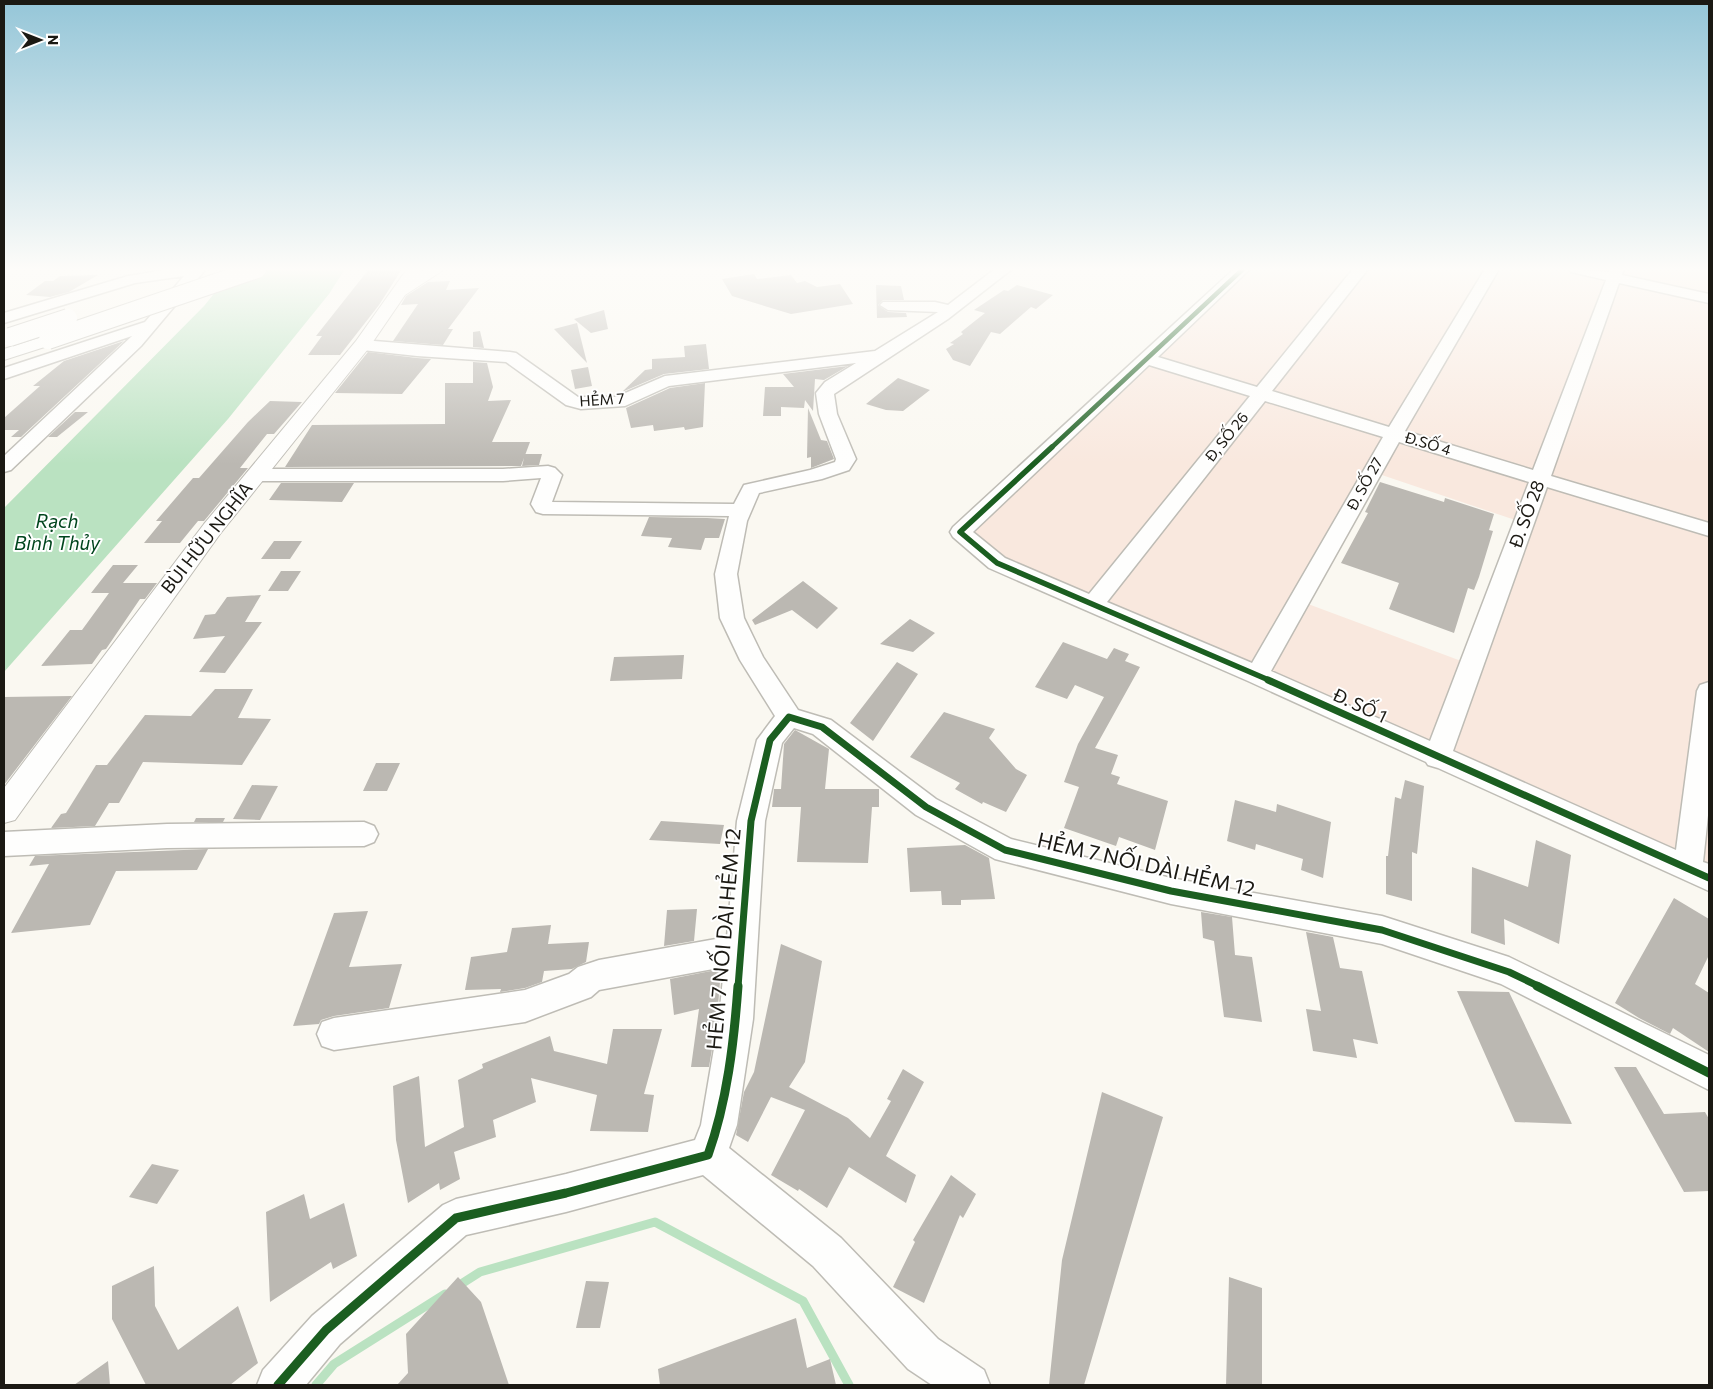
<svg xmlns="http://www.w3.org/2000/svg" width="1713" height="1389" viewBox="0 0 1713 1389" font-family="Commissioner,sans-serif">
<style>
.green{fill:#f9e8de;fill-rule:evenodd}
.water{fill:#bae2c1}
.lines{fill:none;stroke-linecap:round;stroke-linejoin:round}
.stream{stroke:#bae2c1;stroke-width:9}
.building{fill:#bbb8b2}
.minor-casing{stroke:#bebcb5;stroke-width:3}
.major-casing{stroke:#bebcb5;stroke-width:2}
.minor{fill:#fefefd;fill-rule:evenodd}
.major{fill:#fefefd;fill-rule:evenodd}
.major-bridge-casing{stroke:#bebcb5;stroke-width:20;stroke-linecap:butt}
.major-bridge{stroke:#fefefd;stroke-width:18}
.cycleway-far3-casing{stroke:#fff;stroke-width:6}
.cycleway-far2-casing{stroke:#fff;stroke-width:8}
.cycleway-far1-casing{stroke:#fff;stroke-width:10}
.cycleway-casing{stroke:#fff;stroke-width:12}
.cycleway-far3{stroke:#1b5e20;stroke-width:4.5}
.cycleway-far2{stroke:#1b5e20;stroke-width:5.5}
.cycleway-far1{stroke:#1b5e20;stroke-width:7}
.cycleway{stroke:#1b5e20;stroke-width:9}
.labels{text-anchor:middle;stroke-width:4;stroke-linejoin:round;paint-order:stroke}
.far-street-label{font-size:15px;fill:#1b1913;stroke:#fff}
.street-label{font-size:18px;fill:#1b1913;stroke:#fff}
.water-label{font-size:19px;font-style:italic;fill:#00451d;stroke:#fff}
.near-street-label{font-size:21px;fill:#1b1913;stroke:#fff}
</style>
<rect width="100%" height="100%" fill="#faf8f1"/>
<!-- green -->
<path class="green" d="M1235 269H1576L1614 278 1617 269H1709V878L997 563 960 532ZM1373 472 1524 523 1472 665 1300 601Z"/>
<!-- water -->
<path class="water" d="M234 269H345L329 294 228 419 4 672V508L204 306Z"/>
<g class="lines">
<!-- stream -->
<path class="stream" d="M458 1286 480 1272 655 1222 803 1301 849 1385
M316 1385 334 1364 445 1294"/>
</g>
<!-- building -->
<path class="building" d="M369 269H402L379 305 340 355H308L322 336H316Z
M754 274 757 279 791 275 797 283 805 281 817 287 840 284 853 304 791 314 732 296 722 279Z
M98 275 69 292 50 297 26 295 45 281H53L60 276Z
M450 281 446 290 479 288 448 329H453L443 345 393 341 418 304 401 305 406 296 428 282Z
M876 285 901 286 904 300H883L878 305 888 312 906 313 907 317 877 318Z
M1017 285 1053 295 1036 309 1031 307 1000 334 991 332 970 366 953 360 946 349 954 344 950 343 963 334 961 332 985 313 974 310 1004 290 1008 291Z
M604 310 608 329 591 333 574 319Z
M577 323 587 363 554 329Z
M480 331 484 348 473 347V332Z
M124 341 21 437H11L19 430H4V418L40 386H33L64 361Z
M706 344 709 369 664 374 622 392 645 370 652 369V359L685 357 684 346Z
M368 352 417 358 431 359 402 394 335 393Z
M473 362 487 363 493 387 488 401 511 400 492 442H530L521 466 285 467 312 425 445 424V383H473Z
M848 366 824 380 815 379 813 411 805 400 804 408 781 407V416H763L765 387H794L783 374Z
M588 367 592 386 575 389 571 370Z
M898 378 930 390 903 411 886 410 866 404Z
M705 383 703 427 685 430 684 427 654 431 653 425 631 428 626 408 670 388Z
M270 401 302 402 274 434H267L240 468H248L204 521H198L180 543H144L162 521H156L193 478H199L248 422Z
M808 408 821 440 827 441 834 459 811 468V457L807 458Z
M75 412H88L57 437H48Z
M525 454H542L539 465 522 466Z
M1380 482 1444 502 1445 498 1494 514 1489 530 1493 531 1479 577 1474 590 1468 588 1454 633 1389 609 1399 583 1341 563 1368 513 1365 512Z
M281 483H354L342 502 269 500Z
M649 517 707 518 725 519 719 538H705L701 550 668 547 672 538 641 536Z
M274 541H302L290 559H261Z
M113 565H138L123 583H157L145 599H140L106 649 102 650 92 664 41 666 70 630H82L109 593H91Z
M281 571H301L288 591H268Z
M803 581 838 608 817 629 792 610 755 625 752 620Z
M261 595 245 622H262L225 673 199 672 225 636 193 639 205 615 215 614 227 597Z
M910 619 935 633 913 652 880 644Z
M1063 642 1107 659 1114 648 1129 654 1125 661 1140 667 1095 748 1118 755 1111 774 1120 777 1117 784 1168 801 1155 850 1119 837 1116 846 1064 828 1079 787 1064 782 1078 744 1104 697 1075 685 1067 699 1035 687Z
M684 655 682 679 610 681 614 657Z
M897 662 918 674 873 741 850 723Z
M215 689H253L238 718 271 719 242 765 143 762 119 803H109L95 826 51 828 61 814 66 813 96 765H107L145 715 191 716Z
M72 696 4 785V697Z
M944 712 995 729 989 738 1016 769 1027 775 1006 812 983 802 982 804 955 789 960 783 910 757Z
M795 730 829 749 825 789H879V807H872L868 863 797 862 801 807H772L774 789H781L784 744Z
M376 763H400L387 791H363Z
M1405 780 1424 786 1417 854 1412 852V901L1386 894V856H1388L1395 797 1401 799Z
M252 785 278 786 260 820 233 819Z
M1235 800 1276 812 1277 804 1331 822 1323 878 1301 870 1303 859 1256 844 1255 850 1227 841Z
M196 818H225L223 822H194Z
M661 821 724 825 720 844 649 840Z
M1536 840 1571 855 1559 944 1504 919 1505 945 1471 933 1472 867 1528 887Z
M965 845 989 858 995 899 961 900V905H942L941 891 910 892 907 848Z
M208 849 197 870 116 871 90 925 11 933 49 864 29 866 35 856Z
M1674 898 1709 919V955L1695 984 1709 993V1052L1673 1028 1670 1034 1639 1018 1615 1003Z
M697 909 694 941 664 946 667 910Z
M368 911 349 967 402 964 389 1008 334 1016 321 1020 319 1024 293 1026 334 913Z
M1201 912 1232 917 1235 955 1252 957 1262 1022 1224 1017 1214 941 1203 938Z
M551 925 548 944 589 942 586 962 572 969 544 971 542 982 525 988 500 992 501 989 465 990 471 957 507 952 512 928Z
M1306 932 1333 937 1340 968 1362 971 1378 1044 1353 1039 1357 1058 1313 1051 1306 1009 1321 1011Z
M781 944 822 961 805 1062 789 1087 848 1118 870 1138 891 1101 887 1099 903 1069 924 1082 886 1156 916 1175 906 1203 849 1167 827 1208 799 1189 798 1191 771 1175 805 1110 771 1097 748 1142 736 1135 744 1092 754 1072Z
M721 969 717 1019 709 1067H691L699 1009 674 1015 670 979Z
M1457 991 1509 992 1572 1124 1515 1122Z
M613 1029H662L644 1094 654 1095 648 1132 590 1131 597 1095 531 1078 536 1102 493 1120 496 1137 454 1152 460 1179 440 1190 439 1183 408 1203 396 1140 393 1086 419 1076 425 1147 464 1127 458 1080 483 1068 482 1064 550 1036 554 1051 607 1064Z
M1614 1067H1636L1664 1114 1705 1112 1709 1119V1191L1684 1192Z
M1102 1092 1163 1117 1084 1385H1049L1062 1260Z
M152 1164 179 1170 157 1204 129 1197Z
M951 1175 976 1194 963 1218 960 1215 924 1303 893 1287 915 1242 913 1240Z
M304 1194 310 1219 344 1203 357 1256 333 1269 331 1262 270 1302 266 1212Z
M154 1266 155 1306 178 1350 238 1306 258 1363 230 1385H146L112 1319V1286Z
M458 1277 481 1302 509 1385H397L408 1373 406 1334Z
M1229 1277 1262 1288V1385H1226Z
M586 1281 609 1282 600 1328H576Z
M796 1318 807 1368 830 1359 836 1385H660L658 1369Z
M108 1361 110 1385H74Z"/>
<g class="lines">
<defs>
<path id="minor" d="M171 269 205 270 141 346 11 470 4 472V456L132 336 4 379V368L145 322 184 276 135 283 4 323V313L128 276Z
M995 269H1012L948 319 834 394 837 414 856 459 849 470 822 479 759 493 747 521 737 574 744 618 763 657 798 710 831 720 936 799 1011 839 1171 878 1382 916 1509 957 1709 1055V1090L1501 984 1382 944 1171 904 995 859 916 815 813 734 794 728 782 743 765 821 753 1019 737 1125 729 1148 841 1238 938 1339 984 1370 990 1385H932L908 1369 813 1266 703 1175 566 1212 466 1235 340 1344 306 1385H257L263 1370 312 1316 443 1205 456 1199 566 1174 695 1140 701 1125 719 1019 724 967 599 990 591 997 525 1022 334 1050 322 1046 317 1034 322 1022 334 1018 525 990 569 974 578 967 599 960 727 937 737 821 757 740 775 716 740 660 720 618 715 574 729 516 543 514 536 512 531 504 541 478 503 481H256L249 479 246 475 249 471 256 469H503L548 466 555 468 562 475 552 502 734 504 744 485 810 470 835 462 836 459 819 414 816 393 825 382 856 363 669 386 625 406 581 409 566 405 506 362 417 356 362 350 354 345 362 340 510 352 516 353 578 397H616L665 376 875 351 938 312 888 310 880 305 883 302H935L948 305Z
M1234 269H1250L1158 357 1257 387 1353 269H1368L1272 391 1389 427 1485 269H1499L1405 431 1533 470 1606 280 1571 272 1569 269 1609 272 1610 269H1624L1622 275 1709 294V303L1619 283 1551 476 1709 523V536L1547 487 1453 751 1676 850 1697 691 1700 685 1709 682V806L1703 862 1709 864V891L1438 768 1428 765 1426 762 1248 681 989 568 953 537 950 532 953 527ZM1149 365 1250 396 1089 594 1005 558 973 532ZM1265 401 1383 437 1252 663 1107 602ZM1399 442 1529 482 1430 741 1271 671Z
M364 822 374 826 378 834 374 842 364 846 167 848 4 856V832L167 824Z"/>
<path id="major" d="M407 269H423L421 272 425 269H445L405 295 368 349 220 534 15 820 4 823V788L204 524 356 341Z
M48 335 54 336 57 340 54 344 4 360V349Z"/>
</defs>
<!-- minor casing -->
<use href="#minor" class="minor-casing"/>
<!-- major casing -->
<use href="#major" class="major-casing"/>
<!-- minor -->
<use href="#minor" class="minor"/>
<!-- major -->
<use href="#major" class="major"/>
<defs>
<path id="major-bridge" d="M10 337 68 318
M48 340 257 269"/>
</defs>
<!-- major-bridge casing -->
<use href="#major-bridge" class="major-bridge-casing"/>
<!-- major-bridge -->
<use href="#major-bridge" class="major-bridge"/>
<defs>
<path id="cycleway-far3" d="M1051 448 1243 269"/>
<path id="cycleway-far2" d="M1052 447 960 532 997 563 1271 681"/>
<path id="cycleway-far1" d="M1268 680 1709 878
M738 987 751 821 770 740 789 717 822 727 926 807 1005 850 1171 891 1382 930 1509 972 1540 987"/>
<path id="cycleway" d="M1537 986 1709 1073
M278 1385 326 1330 456 1218 566 1193 708 1155C727 1102 734 1042 738 986"/>
</defs>
<!-- cycleway-far3 casing -->
<use href="#cycleway-far3" class="cycleway-far3-casing"/>
<!-- cycleway-far2 casing -->
<use href="#cycleway-far2" class="cycleway-far2-casing"/>
<!-- cycleway-far1 casing -->
<use href="#cycleway-far1" class="cycleway-far1-casing"/>
<!-- cycleway casing -->
<use href="#cycleway" class="cycleway-casing"/>
<!-- cycleway-far3 -->
<use href="#cycleway-far3" class="cycleway-far3"/>
<!-- cycleway-far2 -->
<use href="#cycleway-far2" class="cycleway-far2"/>
<!-- cycleway-far1 -->
<use href="#cycleway-far1" class="cycleway-far1"/>
<!-- cycleway -->
<use href="#cycleway" class="cycleway"/>
</g>
<!-- sky -->
<linearGradient id="sky" x2="0" y2="1"><stop stop-color="#95c6d8"/><stop offset="0.58" stop-color="#fdfcf9"/><stop offset="1" stop-color="#fdfcf9" stop-opacity="0"/></linearGradient>
<rect width="1713" height="464" fill="url(#sky)"/>
<g class="labels">
<!-- far-street labels -->
<g class="far-street-label">
<text transform="translate(602 400) rotate(-4)" y="5">HẺM 7</text>
<text transform="translate(1227 437) rotate(-51)" y="5">Đ, SỐ 26</text>
<text transform="translate(1428 444) rotate(17)" y="5">Đ.SỐ 4</text>
<text transform="translate(1365 484) rotate(-61)" y="5">Đ. SỐ 27</text>
</g>
<!-- street labels -->
<g class="street-label">
<text transform="translate(1527 514) rotate(-70)" y="6">Đ. SỐ 28</text>
<text transform="translate(207 538) rotate(-52)" y="6">BÙI HỮU NGHĨA</text>
<text transform="translate(1360 706) rotate(25)" y="6">Đ. SỐ 1</text>
</g>
<!-- water labels -->
<g class="water-label">
<text x="57" y="528">Rạch<tspan x="57" dy="22">Bình Thủy</tspan></text>
</g>
<!-- near-street labels -->
<g class="near-street-label">
<text transform="translate(1146 865) rotate(13)" y="7">HẺM 7 NỐI DÀI HẺM 12</text>
<text transform="translate(724 939) rotate(-85)" y="7">HẺM 7 NỐI DÀI HẺM 12</text>
</g>
</g>
<!-- border -->
<rect width="1713" height="1389" fill="none" stroke="#1b1913" stroke-width="10"/>
<!-- north arrow -->
<g transform="translate(40 40) rotate(90)" stroke="#ffffff" stroke-width="4" paint-order="stroke">
<path d="M0-4L9 19L0 12L-9 19Z" fill="#1b1913"/>
<text y="-8" font-size="14" font-weight="bold" text-anchor="middle" fill="#1b1913">N</text>
</g>
</svg>
